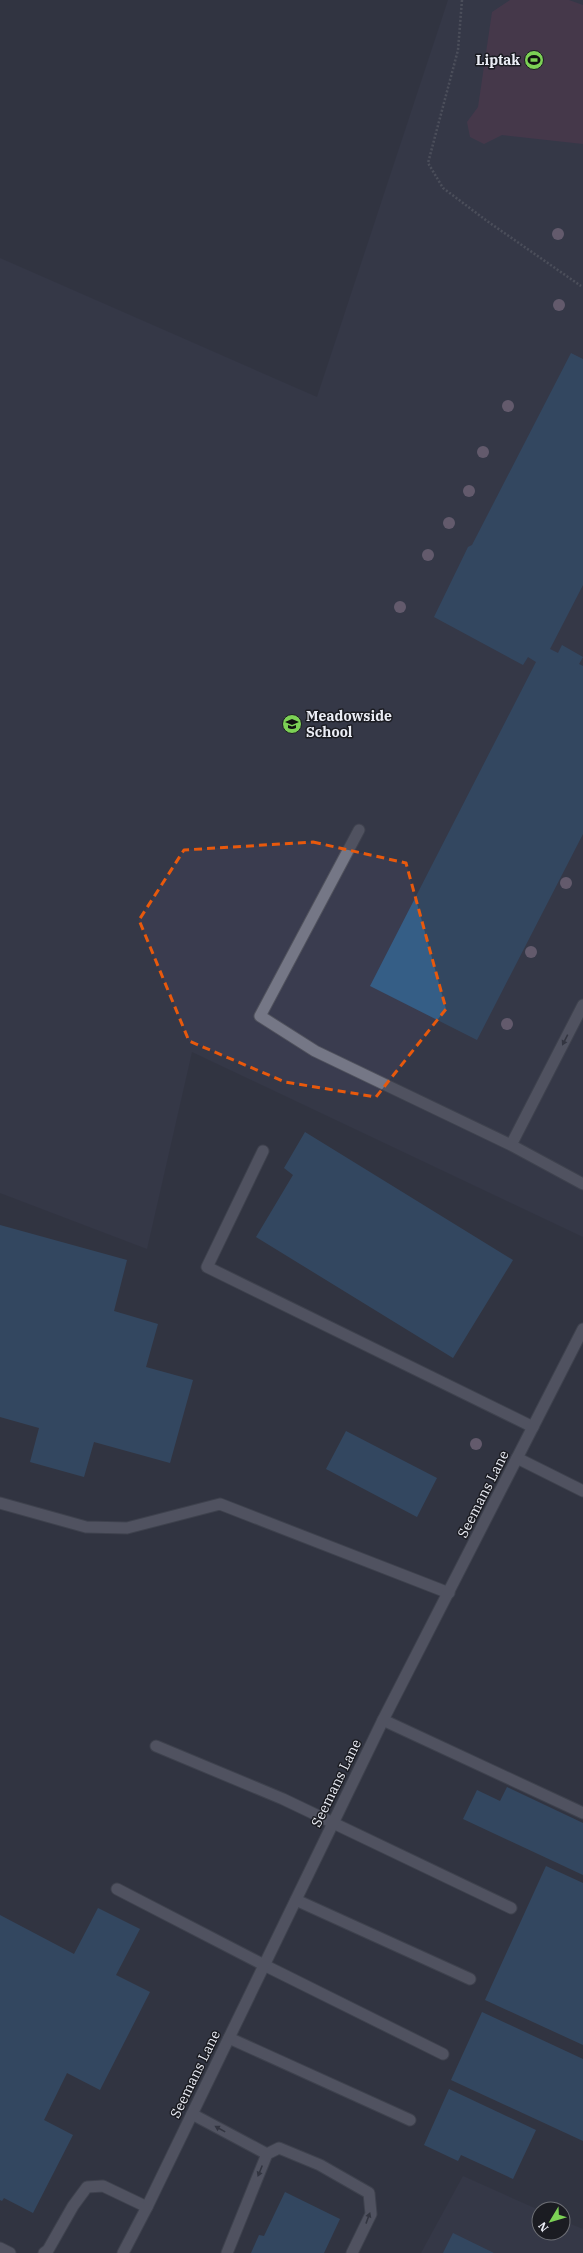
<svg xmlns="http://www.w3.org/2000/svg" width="583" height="2253" viewBox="0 0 583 2253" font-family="'IBM Plex Serif',serif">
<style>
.built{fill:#3a3c4f}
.green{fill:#5d3c56}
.building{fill:#355e86}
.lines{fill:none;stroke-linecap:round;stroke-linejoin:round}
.service-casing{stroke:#50525d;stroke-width:13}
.minor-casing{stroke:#50525d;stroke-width:13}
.path{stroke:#6c6e79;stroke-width:2.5;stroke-dasharray:2 2;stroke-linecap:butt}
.service{stroke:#757786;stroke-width:11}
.minor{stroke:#757786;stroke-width:11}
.tree{fill:#9f88a1}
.oneway{fill:#363740}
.marked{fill:none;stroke:#e8590c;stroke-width:3;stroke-dasharray:8 5;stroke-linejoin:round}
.labels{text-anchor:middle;stroke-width:3;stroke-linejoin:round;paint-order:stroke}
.poi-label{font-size:14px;font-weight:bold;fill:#ebedf5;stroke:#1b1c22;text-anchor:end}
.street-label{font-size:14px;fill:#ebedf5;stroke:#1b1c22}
</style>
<rect width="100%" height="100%" fill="#323441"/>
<!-- built -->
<path class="built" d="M448 0H583V1237L192 1052 147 1249 0 1193V258L317 397Z
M463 2176 539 2210V2233H563V2221L583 2229V2253H421Z"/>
<!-- green -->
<path class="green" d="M510 0H569L583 5V144L502 135 484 144 470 137 467 122 478 107 492 12Z"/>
<!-- building -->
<path class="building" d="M571 353 583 359V585L550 649 558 653 562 645 583 657 579 664 583 666V834L477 1040 370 986 536 662 528 657 523 665 434 617 468 547 472 545Z
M305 1132 513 1260 453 1358 256 1237 293 1175 284 1168Z
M0 1225 127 1260 114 1311 158 1324 146 1367 193 1380 170 1463 94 1442 84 1477 30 1462 39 1428 0 1417Z
M346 1431 437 1478 417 1517 326 1469Z
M507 1787 583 1823V1875L463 1819 477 1790 500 1801Z
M546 1866 583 1883V2045L485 2000Z
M98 1908 140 1929 116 1975 150 1992 100 2090 67 2073 44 2120 73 2135 33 2213 4 2198 2 2201 0 2200V1915L74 1954Z
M482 2012 583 2059V2141L451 2080Z
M449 2089 536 2130 513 2179 461 2155 458 2161 424 2145Z
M285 2192 340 2219 324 2253H251L259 2235 264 2236Z
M453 2233 494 2253H443Z"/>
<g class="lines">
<defs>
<path id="service" d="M359 830 260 1016 315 1051 511 1145 583 1184
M511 1145 583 1005
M263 1151 207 1267 533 1427
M517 1458 583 1491
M0 1503 86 1527 127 1528 220 1504 449 1593
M383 1720 583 1813
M156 1746 283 1799 511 1908
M117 1889 264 1965 443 2054
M296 1900 470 1979
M229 2038 410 2120
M192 2114 267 2154
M0 2248 10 2253
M44 2253 48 2250 73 2206 87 2187 103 2186 147 2207
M227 2253 267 2154 279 2148 320 2165 369 2193 371 2214 352 2253"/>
<path id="minor" d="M123 2253 147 2207 383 1720 583 1329"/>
</defs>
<!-- service casing -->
<use href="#service" class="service-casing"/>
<!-- minor casing -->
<use href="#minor" class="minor-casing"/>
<!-- path -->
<path class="path" d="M462 0 458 50 428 163 443 188 487 221 581 286"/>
<!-- service -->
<use href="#service" class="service"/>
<!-- minor -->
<use href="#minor" class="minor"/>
</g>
<!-- trees -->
<g class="tree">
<circle cx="558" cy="234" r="6"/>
<circle cx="559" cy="305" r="6"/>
<circle cx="508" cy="406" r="6"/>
<circle cx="483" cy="452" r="6"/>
<circle cx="469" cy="491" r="6"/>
<circle cx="449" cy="523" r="6"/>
<circle cx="428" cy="555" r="6"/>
<circle cx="400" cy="607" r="6"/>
<circle cx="566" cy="883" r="6"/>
<circle cx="531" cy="952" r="6"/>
<circle cx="507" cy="1024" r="6"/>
<circle cx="476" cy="1444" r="6"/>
</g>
<!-- one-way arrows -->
<defs><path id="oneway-solid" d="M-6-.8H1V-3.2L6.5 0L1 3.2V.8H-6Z"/></defs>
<g class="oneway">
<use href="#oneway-solid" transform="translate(565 1040) rotate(117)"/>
<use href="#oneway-solid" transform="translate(220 2129) rotate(-151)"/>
<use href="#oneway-solid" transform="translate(260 2171) rotate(112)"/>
<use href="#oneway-solid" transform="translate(368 2218) rotate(-70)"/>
</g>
<!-- marked area -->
<path d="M0 0H583V2253H0ZM313 842 406 863 446 1009 376 1097 285 1082 189 1041 139 920 184 850Z" fill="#323441" fill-opacity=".55" fill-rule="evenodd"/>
<path class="marked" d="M313 842 406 863 446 1009 376 1097 285 1082 189 1041 139 920 184 850Z"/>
<!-- icons -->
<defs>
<symbol id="stadium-disc" viewBox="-11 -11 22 22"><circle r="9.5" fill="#7cd155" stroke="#1b1c22"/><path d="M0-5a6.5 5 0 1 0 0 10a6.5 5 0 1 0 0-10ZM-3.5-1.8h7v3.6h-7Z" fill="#111"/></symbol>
<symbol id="school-disc" viewBox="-11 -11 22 22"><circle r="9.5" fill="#7cd155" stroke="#1b1c22"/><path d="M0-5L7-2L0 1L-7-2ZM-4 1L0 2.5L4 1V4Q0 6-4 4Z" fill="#111"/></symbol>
</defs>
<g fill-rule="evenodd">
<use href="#stadium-disc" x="523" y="49" width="22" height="22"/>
<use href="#school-disc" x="281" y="713" width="22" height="22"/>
</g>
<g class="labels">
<!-- poi labels -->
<g class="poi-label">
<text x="520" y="65">Liptak</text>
<text x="306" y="721" text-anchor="start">Meadowside<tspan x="306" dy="16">School</tspan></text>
</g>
<!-- street labels -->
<g class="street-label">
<text transform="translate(483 1494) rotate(-63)" y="5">Seemans Lane</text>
<text transform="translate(336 1783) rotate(-64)" y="5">Seemans Lane</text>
<text transform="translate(195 2074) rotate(-64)" y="5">Seemans Lane</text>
</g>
</g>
<!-- north arrow -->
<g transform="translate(551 2221) rotate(232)"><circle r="19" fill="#1b1c22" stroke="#6e7076"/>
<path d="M0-3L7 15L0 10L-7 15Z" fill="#7cd155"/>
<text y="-6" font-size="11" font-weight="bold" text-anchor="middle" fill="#ebedf5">N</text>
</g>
</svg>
